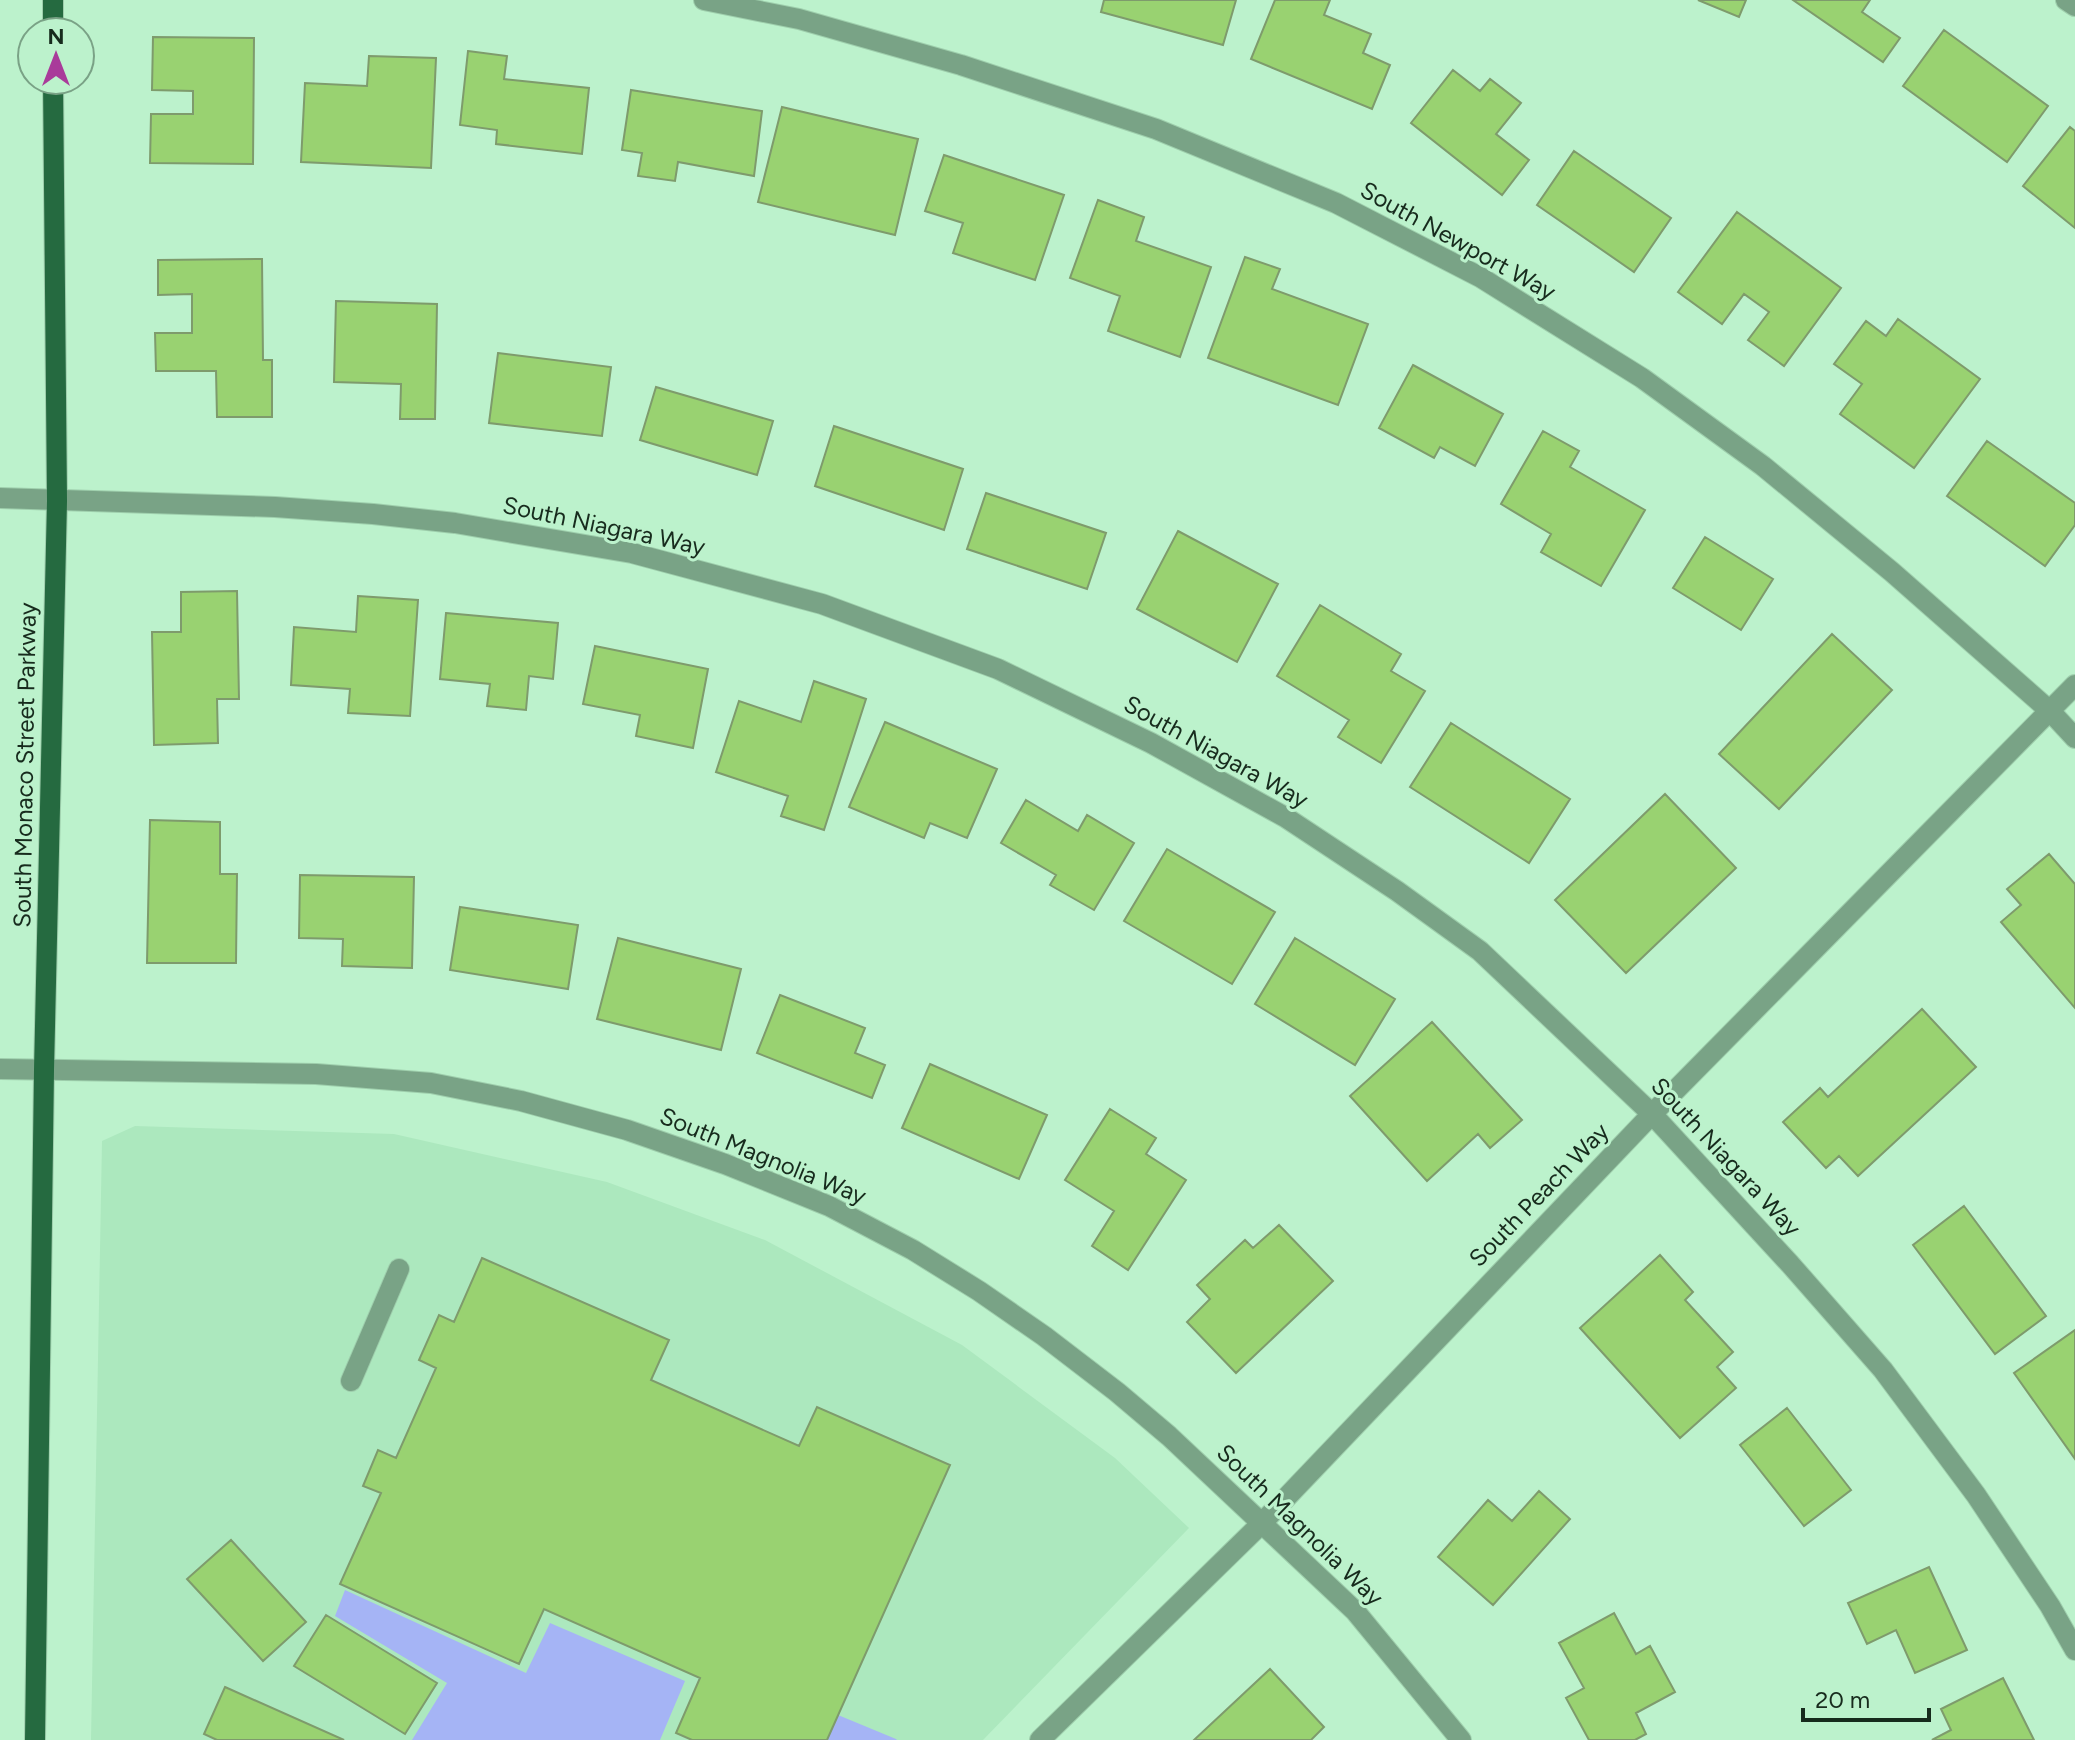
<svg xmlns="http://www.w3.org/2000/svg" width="2075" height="1740" viewBox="0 0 2075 1740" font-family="Figtree,sans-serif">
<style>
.built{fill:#ace8be}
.green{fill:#a5b4f5}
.building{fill:#99d271;stroke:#7e9b6c;stroke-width:2}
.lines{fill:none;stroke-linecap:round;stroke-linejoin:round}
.minor-casing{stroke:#9eceac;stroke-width:22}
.major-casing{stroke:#9eceac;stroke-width:22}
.minor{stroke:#79a386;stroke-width:20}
.major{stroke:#256a40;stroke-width:20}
.labels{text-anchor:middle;stroke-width:6;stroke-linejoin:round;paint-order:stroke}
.street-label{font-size:24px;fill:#172b1d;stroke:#bcf2cc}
</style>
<rect width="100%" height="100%" fill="#bcf2cc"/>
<!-- built -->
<path class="built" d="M135 1126 394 1134 607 1182 765 1240 962 1345 1115 1458 1189 1528 983 1740H91L102 1141Z"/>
<!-- green -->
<path class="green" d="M345 1590 526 1673 550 1623 685 1681 660 1740H412L447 1683 335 1616Z
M838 1715 896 1739 897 1740H827Z"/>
<!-- building -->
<path class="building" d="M1104 0H1236L1223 45 1101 12Z
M1275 0H1330L1324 15 1371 34 1363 53 1390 65 1372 109 1251 59Z
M1698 0H1746L1739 17Z
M1793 0H1870L1862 12 1900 38 1883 62Z
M1944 30 2048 106 2007 162 1903 86Z
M153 37 254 38 253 164 150 163 151 114H193V91L152 90Z
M468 51 507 56 504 79 589 88 582 154 496 144 497 130 460 125Z
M369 56 436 58 431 168 301 162 305 83 367 86Z
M1453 70 1480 91 1490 79 1521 103 1496 134 1529 160 1502 195 1411 123Z
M631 90 762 111 754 176 678 162 675 181 638 176 642 153 622 150Z
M782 107 918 139 895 235 758 202Z
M2070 127 2075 131V228L2023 186Z
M1574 151 1671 218 1634 272 1537 205Z
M944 155 1064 195 1035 280 953 253 963 223 925 211Z
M1098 200 1144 217 1136 241 1211 267 1180 357 1108 331 1120 296 1070 278Z
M1737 212 1841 288 1784 366 1748 340 1769 312 1744 294 1722 324 1678 292Z
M1245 257 1280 269 1272 289 1368 324 1338 405 1208 358Z
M262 259 263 360H272V417H217L216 371H156L155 333H192V294L158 295V260Z
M336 301 437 304 435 419H400L401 384 334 382Z
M1898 319 1980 379 1914 468 1840 414 1862 384 1834 364 1866 321 1886 336Z
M498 353 611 367 602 436 489 423Z
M1413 365 1503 414 1475 466 1440 447 1434 458 1379 428Z
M656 387 773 421 757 475 640 440Z
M834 426 963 469 944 530 815 486Z
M1543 431 1579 451 1570 467 1645 510 1601 586 1541 552 1551 534 1501 504Z
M1987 441 2075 503V525L2045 566 1947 496Z
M986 493 1106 533 1087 589 967 549Z
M1178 531 1278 584 1237 662 1137 609Z
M1705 537 1773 579 1741 630 1673 588Z
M237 591 239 699H217L218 743 154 745 152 632H181V592Z
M358 596 418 600 410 716 348 713 350 689 291 685 294 627 356 632Z
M1320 605 1401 654 1391 671 1425 691 1381 763 1338 737 1349 720 1277 676Z
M446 613 558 623 553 679 529 676 526 710 487 706 490 684 440 679Z
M1832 634 1892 690 1779 809 1719 754Z
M595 646 708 669 693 748 636 736 640 715 583 704Z
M814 681 866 699 824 830 781 816 788 796 716 772 739 701 801 722Z
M885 722 997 769 967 838 930 823 924 838 849 807Z
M1451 723 1570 799 1529 863 1410 787Z
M1665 794 1736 868 1626 973 1555 900Z
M1026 800 1078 831 1087 815 1134 843 1094 910 1050 885 1056 875 1001 843Z
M150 820 220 822V874H237L236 963H147Z
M1167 849 1275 912 1232 984 1124 921Z
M2049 854 2075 884V1008L2001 922 2021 905 2007 889Z
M300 875 414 877 412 968 342 966 343 939 299 938Z
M460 907 578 925 568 989 450 970Z
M618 938 741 969 721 1050 597 1019Z
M1295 938 1395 999 1355 1065 1255 1004Z
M780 995 865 1028 855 1053 885 1065 872 1098 757 1053Z
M1922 1009 1976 1067 1858 1176 1839 1156 1826 1168 1783 1122 1820 1088 1828 1097Z
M1432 1022 1522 1120 1490 1148 1478 1134 1427 1181 1350 1096Z
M930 1064 1047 1115 1019 1179 902 1128Z
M1110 1109 1156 1138 1146 1154 1186 1180 1128 1270 1092 1246 1114 1211 1065 1180Z
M1964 1206 2046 1316 1995 1354 1913 1245Z
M1279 1225 1333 1281 1236 1373 1187 1322 1210 1299 1197 1285 1245 1240 1253 1248Z
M1660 1255 1693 1292 1685 1300 1733 1352 1717 1367 1736 1388 1680 1438 1580 1328Z
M482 1258 669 1340 651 1380 799 1446 817 1407 950 1465 827 1740H692L676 1733 700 1678 544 1609 519 1664 340 1584 381 1493 363 1486 378 1450 396 1458 436 1368 419 1360 439 1315 454 1322Z
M2075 1330V1459L2014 1373Z
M1787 1408 1851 1490 1804 1526 1740 1445Z
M1539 1491 1570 1519 1493 1605 1438 1557 1488 1500 1512 1521Z
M231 1540 306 1622 263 1661 187 1579Z
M1929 1567 1967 1650 1915 1673 1896 1630 1867 1644 1848 1603Z
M1614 1613 1636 1654 1650 1646 1675 1692 1636 1713 1646 1734 1635 1740H1589L1566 1698 1584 1688 1559 1643Z
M326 1615 437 1683 405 1734 294 1666Z
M1270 1669 1324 1727 1311 1740H1194Z
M2003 1678 2034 1740H1932L1951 1730 1941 1709Z
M225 1687 344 1740H217L204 1734Z"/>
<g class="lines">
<defs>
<path id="minor" d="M704 0 799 19 961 65 1156 129 1336 203 1480 277 1642 378 1763 466 1892 572 2050 711 2075 738
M2066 0 2075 6
M0 498 275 507 373 514 455 523 632 553 822 604 998 669 1151 743 1285 817 1397 891 1480 951 1652 1114 1790 1264 1883 1370 1976 1495 2050 1606 2075 1650
M0 1069 316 1074 431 1083 521 1101 627 1130 725 1164 829 1206 913 1250 979 1291 1044 1336 1117 1392 1169 1436 1355 1611 1461 1740
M351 1381 399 1269
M1040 1740 1262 1523 1652 1114 2075 685"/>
<path id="major" d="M53 0V32
M35 1740 44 1070 57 501 53 80"/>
</defs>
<!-- minor casing -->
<use href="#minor" class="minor-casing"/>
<!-- major casing -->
<use href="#major" class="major-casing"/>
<!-- minor -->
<use href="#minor" class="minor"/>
<!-- major -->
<use href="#major" class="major"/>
</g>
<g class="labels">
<!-- street labels -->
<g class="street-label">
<text transform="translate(1458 241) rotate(29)" y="8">South Newport Way</text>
<text transform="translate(604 526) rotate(12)" y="8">South Niagara Way</text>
<text transform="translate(1216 752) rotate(29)" y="8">South Niagara Way</text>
<text transform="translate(25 765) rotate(-89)" y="8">South Monaco Street Parkway</text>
<text transform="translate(763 1156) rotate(22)" y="8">South Magnolia Way</text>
<text transform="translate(1726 1157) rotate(47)" y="8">South Niagara Way</text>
<text transform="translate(1539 1195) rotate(-46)" y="8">South Peach Way</text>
<text transform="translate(1300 1525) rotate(44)" y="8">South Magnolia Way</text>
</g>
</g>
<!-- north arrow -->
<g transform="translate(56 56)"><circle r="38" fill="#bcf2cc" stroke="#7aa286" stroke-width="2"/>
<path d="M0-6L14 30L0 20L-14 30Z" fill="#a93b9a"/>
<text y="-12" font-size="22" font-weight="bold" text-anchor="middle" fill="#172b1d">N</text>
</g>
<!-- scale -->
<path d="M1803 1708v12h126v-12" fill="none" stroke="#172b1d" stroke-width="4"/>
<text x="1815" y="1708" font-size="24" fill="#172b1d" stroke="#bcf2cc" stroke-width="6" paint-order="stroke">20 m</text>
</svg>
